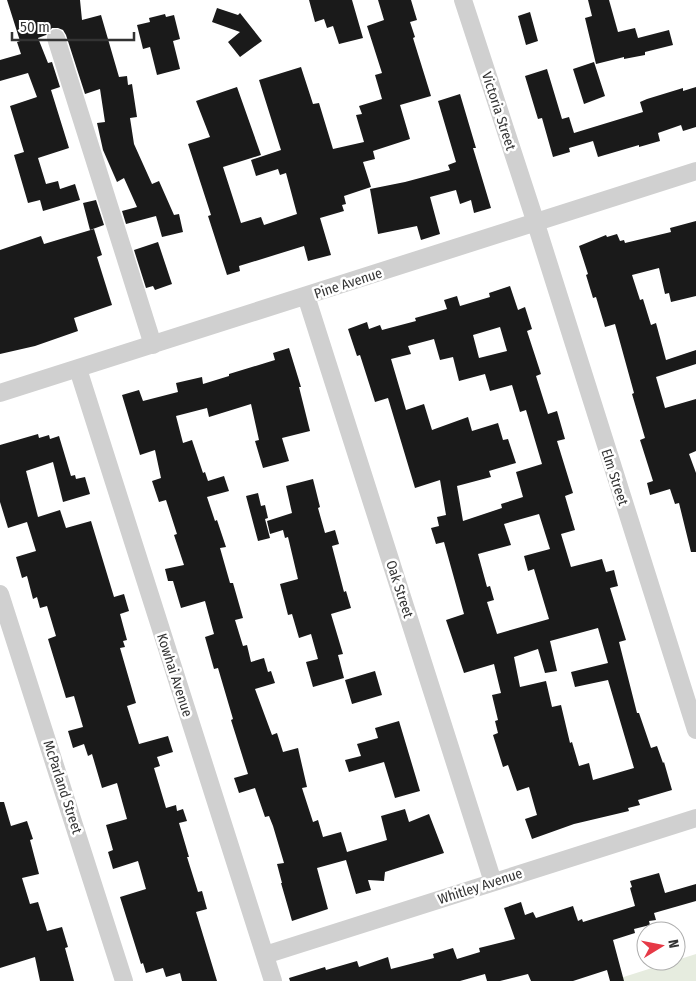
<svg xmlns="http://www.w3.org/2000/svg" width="696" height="981" viewBox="0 0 696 981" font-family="'Fira Sans Condensed',sans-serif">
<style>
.green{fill:#e6ecdf}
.building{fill:#1a1a1a;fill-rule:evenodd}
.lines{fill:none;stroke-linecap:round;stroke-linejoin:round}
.minor{stroke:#d0d0d0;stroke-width:18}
.labels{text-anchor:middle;stroke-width:5;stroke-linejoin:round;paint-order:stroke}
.street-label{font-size:14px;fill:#333;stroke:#fff}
</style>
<rect width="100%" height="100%" fill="#fff"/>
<!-- green -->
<path class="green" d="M696 954V981H611Z"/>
<!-- building -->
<path class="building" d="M7 0H80L82 20 101 15 119 77 127 76 128 85 132 84 137 117 130 118 134 144 152 184 159 181 174 215 179 214 183 232 162 237 156 216 126 224 122 211 137 207 124 178 117 182 103 150 97 123 105 122 100 89 85 94 66 35 63 30 58 28H52L46 35 38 38 48 63 52 62 60 87 51 90 69 148 38 158 46 184 58 181 60 189 75 184 80 200 43 211 40 200 28 203 14 155 24 152 10 106 37 97 28 73 0 81V60L21 54 17 42 20 41Z
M309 0H352L363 38 339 44 333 26 327 28 324 19 315 22Z
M378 0H411L417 20 410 22 415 37 413 38 431 96 400 105 410 139 373 151 375 159 363 162 371 187 344 196 346 204 342 205 344 211 320 218 331 255 308 261 304 246 239 266 240 271 227 275 208 216 211 215 188 144 210 137 196 101 237 87 261 155 223 167 241 223 261 217 264 225 297 214 286 173 280 175 278 169 256 176 251 160 281 150 259 80 301 67 313 104 319 103 333 149 364 142 356 115 362 114 359 106 382 99 375 75 382 73 367 26 384 20Z
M588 0H609L618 32 635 28 638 38 669 30 673 45 645 52V55L624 59V57L596 64 585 18 592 16Z
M217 8 238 15 240 13 262 41 240 57 228 42 240 32 212 22Z
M530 12 538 41 526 45 518 16Z
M165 14 166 17 174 15 180 39 173 41 180 69 157 75 150 47 143 49 137 25 150 22 149 18Z
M594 62 605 96 584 104 573 69Z
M547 69 562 119 569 117 574 133 643 112 640 102 647 99 683 88V91L696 87V127L683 131 681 125 658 133 660 141 639 147V145L598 157 593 141 569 148 570 152 553 157 542 118 538 119 525 76Z
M460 94 476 148H473L491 208 474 213 471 200 460 204 456 190 430 197 440 234 421 240 417 226 378 234 370 189 405 182 450 170 448 165 456 162 438 101Z
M96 200 104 225 90 230 83 203Z
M696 221V296L671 302 669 293 665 294 659 268 632 275 640 300 643 299 651 325 656 323 666 360 696 350V364L656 377 665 408 696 399V451L689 454 696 473V552H691L679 503 675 504 670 489 650 495 647 483 653 481 640 440 645 438 632 394 634 393 615 324 605 327 596 297 593 298 586 275 588 274 579 246 606 235 607 237 617 234 620 241 624 240 625 243 671 232 670 228Z
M94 229 102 255 97 257 112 305 74 318 78 331 35 346 0 354V250L41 236 44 244Z
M158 242 172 284 155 290 153 286 146 288 134 250Z
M510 286 518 310 525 307 532 329 527 331 541 374 536 376 548 414 557 411 565 439 557 441 573 493 565 496 575 530 561 534 571 567 602 559 606 572 614 570 618 586 610 588 626 640 619 642 637 713H639L651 748 657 746 663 763 664 762 672 790 638 800 640 805 628 808 629 811 574 824 532 839 525 819 537 815 529 787 517 791 508 765 503 767 493 735 498 733 495 721 498 720 492 695 501 693 494 664 464 673 446 620 464 614 444 542 436 544 431 528 439 526 437 517 446 515 440 480 415 488 388 398 375 402 360 355 357 356 348 329 367 322 369 329 380 325 382 330 416 321 415 318 447 309 444 300 457 296 460 306 490 297 489 293ZM500 327 507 351 479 358 473 335ZM434 339 440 360 453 357 459 381 485 374 490 391 512 385 520 412 526 410 542 464 516 472 523 497 501 504 502 508 463 521 457 486 491 477 489 471 516 463 508 439 503 440 498 423 472 431 468 417 432 430 424 404 406 410 391 359 411 354 408 346ZM539 514 550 549 524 556 528 571 534 569 549 619 497 634 487 602 494 600 490 586 487 587 478 554 511 545 504 524ZM598 628 608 663 571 672 575 687 608 680 634 768 593 780 589 763 579 766 572 742 570 743 561 705 552 707 546 681 520 687 514 657 538 649 545 673 557 671 550 641Z
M289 348 301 387H299L310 431 282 438 289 461 263 468 255 441 259 440 251 404 209 417 207 408 176 416 183 443 192 440 203 473 205 472 208 481 224 476 229 491 207 497 215 521 217 520 226 547 220 548 230 583H233L243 618 235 620 243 646 247 645 251 662 264 658 268 672 271 671 275 683 255 689 272 735 277 733 283 752 298 748 307 787 302 788 313 822 318 820 323 837 341 832 347 852 387 840 381 816 405 809 409 822 429 814 444 853 385 872 384 881 368 880 371 890 356 894 346 860 317 868 328 909 292 921 281 883H282L277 864 284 863 273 826 269 816 265 817 255 788 239 793 234 778 248 774 231 720 233 719 218 668 214 669 205 637 214 634 205 601 181 608 173 581H168L165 569 184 565 174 535 177 534 166 500 159 502 152 481 161 478 155 450 140 455 122 395 139 390 143 401 178 392 176 383 202 377 203 384 229 376V374L275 360 273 353Z
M38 434 39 438 49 435 50 439 59 436 71 476 75 475 76 479 85 477 90 494 63 502 53 462 26 471 38 517 60 510 66 528 91 521 114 597 124 594 129 611 120 614 127 640 123 641 125 647 120 648 136 703 127 706 139 744 168 736 173 752 157 757 160 766 154 768 166 808 176 805 177 811 183 809 187 821 179 823 189 857H187L198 892 202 891 207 909 196 912 217 981H182L180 973 166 977 163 968 146 973 143 963 141 964 120 897 146 889 138 861 113 869 108 852 113 850 106 825 127 819 117 783 102 788 92 754 88 756 84 744 73 748 68 731 83 727 74 696 66 698 48 639 56 636 47 606 40 608 37 597 33 599 27 576 22 578 16 557 36 551 27 522 8 528 0 502V445Z
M313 479 320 507 318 508 325 533 335 530 339 544 332 546 344 592 346 591 351 608 331 614 343 654 338 655 344 678 313 687 306 662 318 659 311 634 299 638 292 614 288 615 280 584 298 579 288 537 285 538 283 530 270 534 267 521 292 513 286 486Z
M258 493 261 506 265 505 268 518 265 519 270 538 258 541 246 496Z
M375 671 382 695 352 704 345 680Z
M399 721 420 791 395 798 384 762 349 772 345 760 361 756 357 744 378 738 375 728Z
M0 802H4L11 826 27 821 33 839 30 840 39 874 22 878 30 904 38 902 47 931 62 927 68 947 65 948 74 981H40L35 957 0 968Z
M659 873 665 893 696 884V901L654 913 656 920 649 921 650 925 634 929 635 933 613 940 624 981H610L607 970 573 981H531L528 974 500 981H487L485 974 460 981H290L289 978 325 967 326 970 357 961 359 967 388 957 391 969 434 958 433 954 453 948 457 959 480 952 479 948 515 939 504 908 521 902 525 915 533 912 536 918 573 906 578 921 582 919 583 922 635 906 630 888 632 887 630 881Z"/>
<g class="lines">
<!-- minor -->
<path class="minor" d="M463 0 531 208 696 730
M56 38 153 345
M306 296 493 882
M78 369 273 981
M0 393 696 171
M0 594 124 981
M265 955 696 818"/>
</g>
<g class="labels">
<!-- street labels -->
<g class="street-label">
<text transform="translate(499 111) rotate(72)" y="5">Victoria Street</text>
<text transform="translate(348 283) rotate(-18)" y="5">Pine Avenue</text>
<text transform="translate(615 477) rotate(72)" y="5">Elm Street</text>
<text transform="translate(400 589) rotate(72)" y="5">Oak Street</text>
<text transform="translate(175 675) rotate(72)" y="5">Kowhai Avenue</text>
<text transform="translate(63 787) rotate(72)" y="5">McParland Street</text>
<text transform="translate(480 886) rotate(-18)" y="5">Whitley Avenue</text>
</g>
</g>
<!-- north arrow -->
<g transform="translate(661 946) rotate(80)"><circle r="24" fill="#ffffff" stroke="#adadad"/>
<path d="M0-4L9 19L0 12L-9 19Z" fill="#e63946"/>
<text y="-8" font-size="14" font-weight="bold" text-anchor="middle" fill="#333333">N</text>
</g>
<!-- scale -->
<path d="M12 32v8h122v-8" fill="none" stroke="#333333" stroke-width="2.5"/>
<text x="20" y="32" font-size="15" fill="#333333" stroke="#ffffff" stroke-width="4" paint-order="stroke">50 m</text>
</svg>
